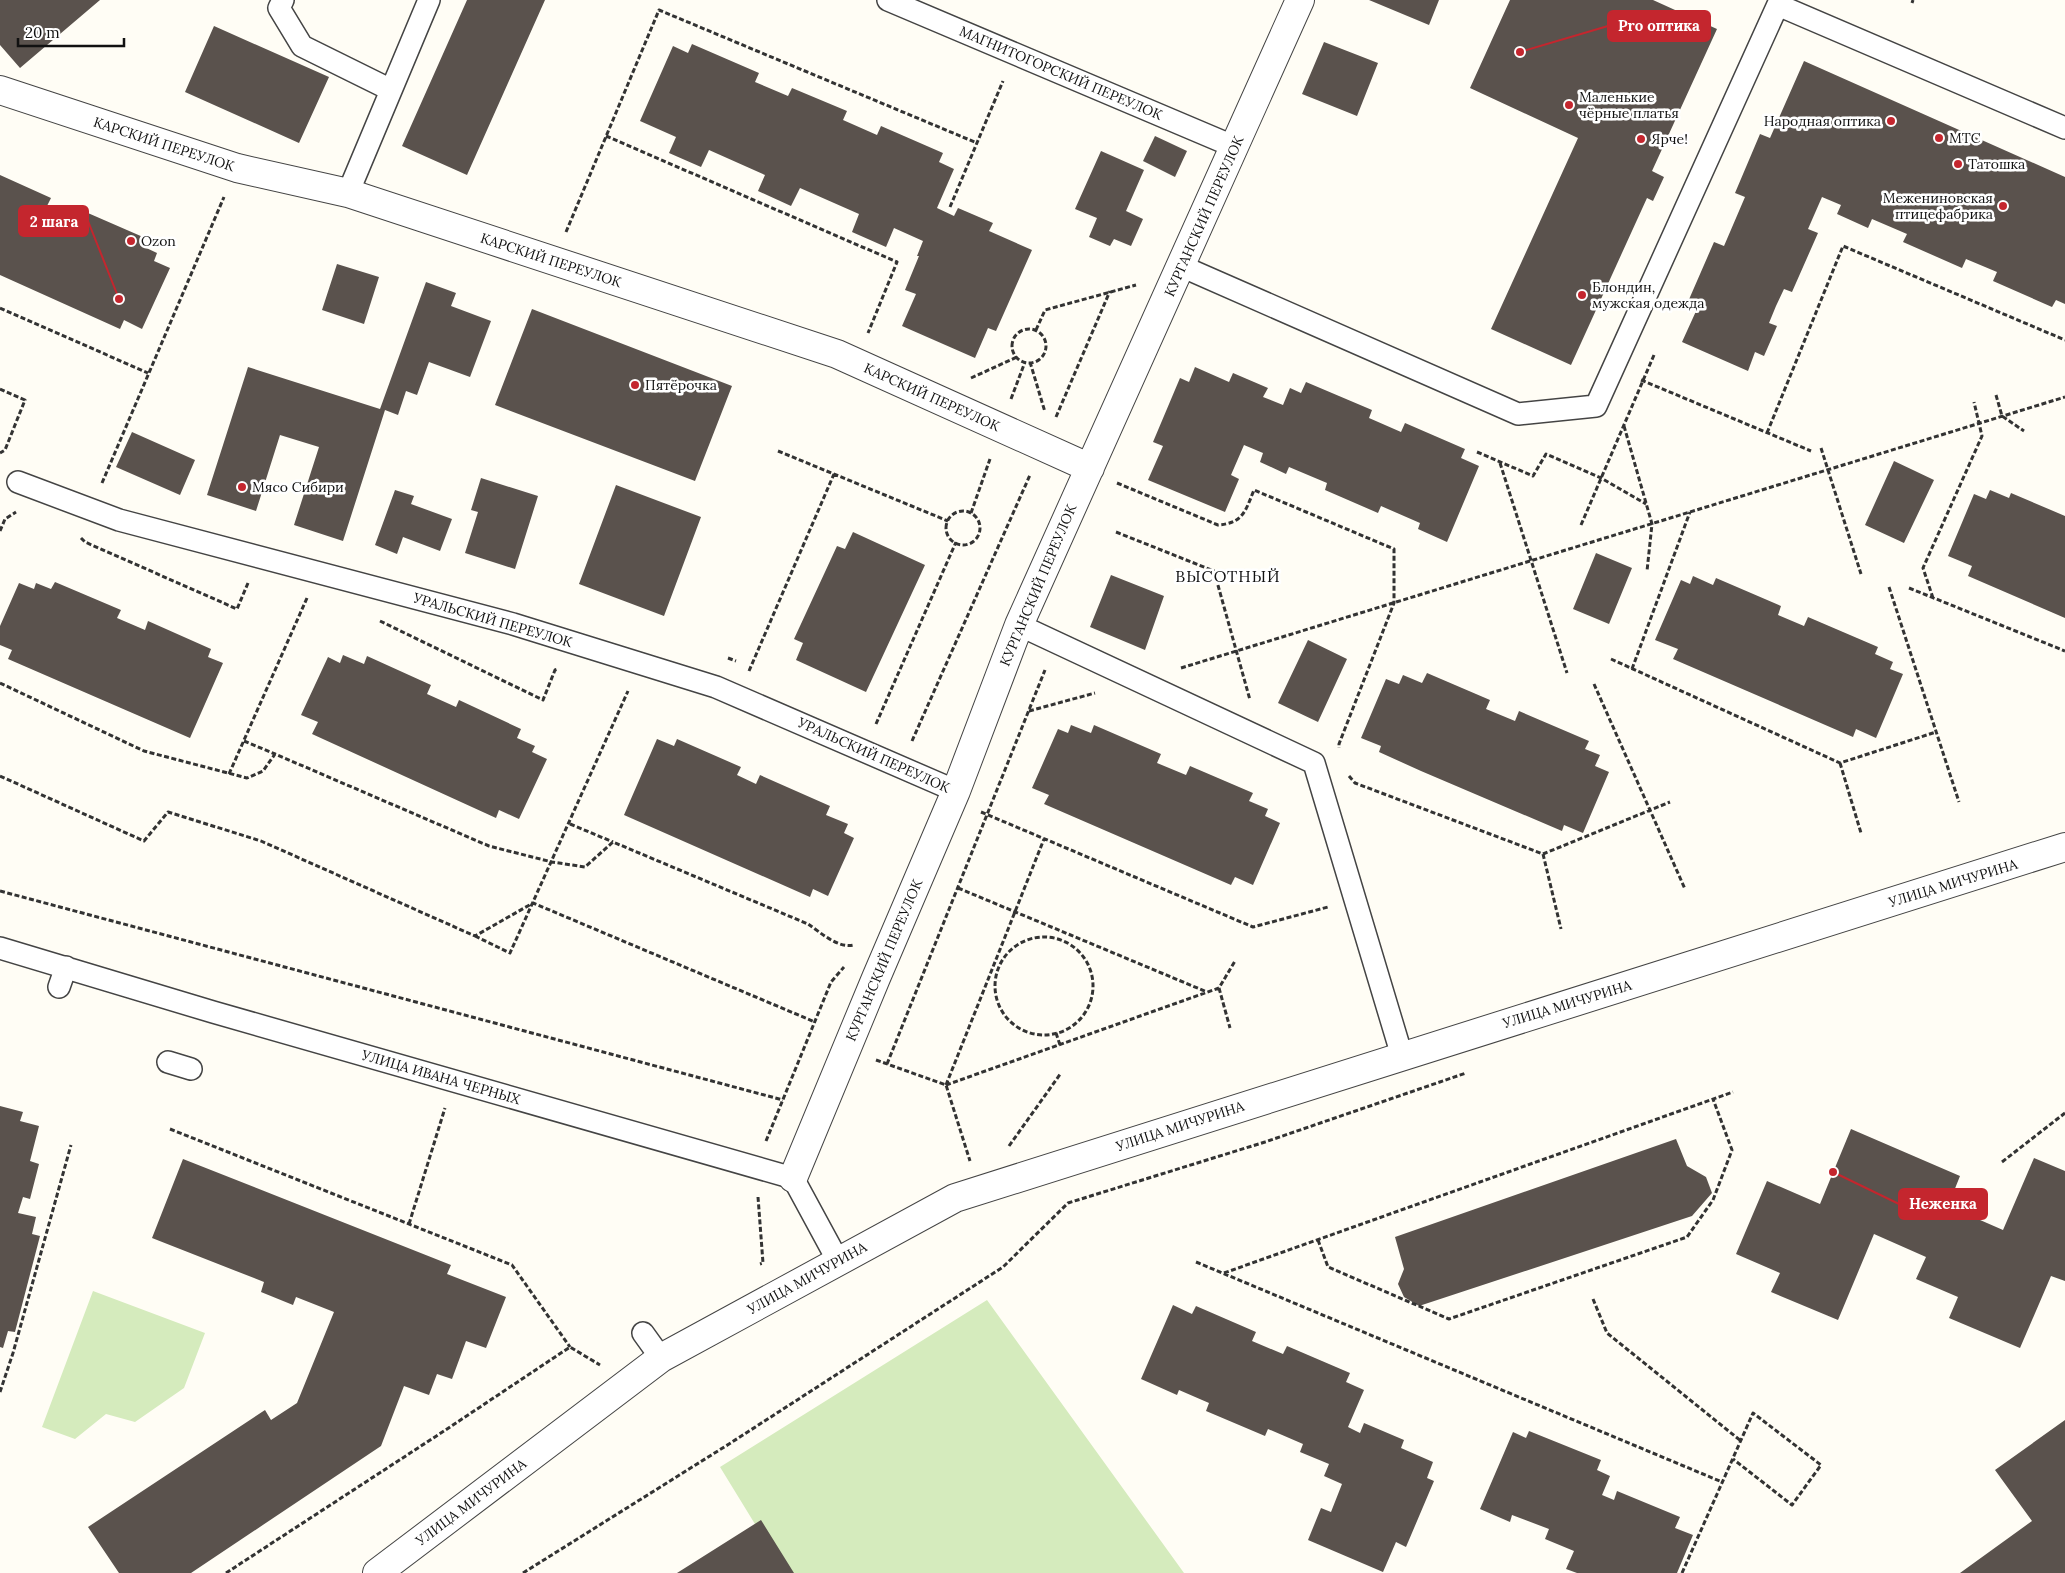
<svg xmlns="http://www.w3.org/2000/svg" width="2065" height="1573" viewBox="0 0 2065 1573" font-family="Lora,serif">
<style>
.green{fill:#d5ebbd}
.building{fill:#5a524d}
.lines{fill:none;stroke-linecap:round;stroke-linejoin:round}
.service-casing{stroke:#444;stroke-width:24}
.minor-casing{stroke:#444;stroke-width:30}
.tertiary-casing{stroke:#444;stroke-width:30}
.path{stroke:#333;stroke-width:3;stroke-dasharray:5 2.5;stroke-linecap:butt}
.service{stroke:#fff;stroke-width:21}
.minor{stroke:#fff;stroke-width:28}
.tertiary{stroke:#fff;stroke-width:28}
.poi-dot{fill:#c4262e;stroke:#fff;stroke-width:2}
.labels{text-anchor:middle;stroke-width:5;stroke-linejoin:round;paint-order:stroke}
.street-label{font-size:14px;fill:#111;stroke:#fff}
.poi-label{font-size:14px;fill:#111;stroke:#fff;text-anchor:start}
.quarter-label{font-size:16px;letter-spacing:1px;fill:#111;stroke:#fff}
.leader{fill:none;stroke:#c4262e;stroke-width:2}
.callout-dot{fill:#c4262e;stroke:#fff;stroke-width:2}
.callout{fill:#c4262e;stroke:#c4262e;stroke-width:2}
.callout-label{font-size:15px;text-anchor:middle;font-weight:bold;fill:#fff}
</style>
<rect width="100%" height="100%" fill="#fffdf5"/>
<!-- green -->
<path class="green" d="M93 1291 205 1333 184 1388 135 1422 106 1414 75 1439 42 1427Z
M987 1300 1184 1573H785L720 1467Z"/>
<!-- building -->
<path class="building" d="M0 0H100L20 68 0 45Z
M467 0H545L467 175 402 146Z
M1369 0H1439L1429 25Z
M1510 0H1653L1717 29 1652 171 1664 177 1653 201 1647 198 1571 365 1491 329 1578 138 1470 88Z
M214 26 329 77 299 143 185 92Z
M1324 42 1378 63 1357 116 1302 94Z
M692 44 759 73 755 82 788 96 792 88 847 111 843 120 877 135 881 126 943 153 939 162 954 169 937 208 954 216 958 208 993 223 989 231 1032 250 996 331 988 328 975 358 902 326 916 294 905 290 919 256H917L923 241 894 228 886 247 852 232 859 214 800 188 791 206 758 191 765 175 709 150 701 167 669 153 676 137 640 121 673 46 688 53Z
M1804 61 2065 177V304L2056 300 2052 307 1993 281 1997 272 1966 259 1962 268 1903 242 1907 234 1872 219 1868 228 1837 214 1841 205 1822 197 1808 229 1818 233 1792 292 1784 289 1776 306 1769 323 1777 326 1764 356 1755 352 1748 371 1682 342 1697 309 1687 304 1714 242 1724 246 1745 197 1735 193 1760 134 1770 138Z
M1155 136 1187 151 1175 177 1143 161Z
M1101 151 1144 170 1126 211 1143 219 1131 246 1114 239 1110 246 1089 237 1097 218 1075 209Z
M0 175 51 198 47 206 77 219 81 210 143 237 140 245 157 253 154 261 170 268 142 329 124 320 120 329 0 275Z
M337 264 379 277 364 324 322 310Z
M426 282 456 293 451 306 491 321 470 377 429 362 417 395 406 391 398 415 385 410 343 541 294 525 319 447 280 435 256 511 207 495 248 367 380 409Z
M532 309 732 386 695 481 495 405Z
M1195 367 1229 382 1233 373 1268 388 1263 397 1283 405 1290 388 1301 393 1306 382 1372 410 1369 418 1401 432 1405 423 1465 449 1461 458 1479 466 1447 542 1418 529 1420 523 1381 506 1378 513 1325 490 1327 483 1289 467 1286 474 1260 462 1263 453 1244 445 1231 475 1239 479 1225 512 1148 480 1163 446 1153 442 1180 378 1189 382Z
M132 432 195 460 180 495 116 467Z
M1894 461 1934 480 1904 543 1865 525Z
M481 478 538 496 515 569 465 553 478 512 471 510Z
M616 485 701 517 664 616 579 584Z
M395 490 414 496 411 504 452 519 440 551 403 537 397 554 375 545Z
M1990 490 2009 498 2011 493 2065 516V618L1968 576 1972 566 1948 556 1974 494 1986 499Z
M853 532 925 565 866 692 796 660 803 643 794 639 837 546 845 549Z
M1596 553 1632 568 1609 624 1573 609Z
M1111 575 1164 596 1145 650 1090 627Z
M1693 576 1713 585 1716 578 1781 606 1778 615 1804 626 1808 617 1878 647 1875 654 1893 662 1890 669 1903 674 1876 738 1856 729 1853 737 1673 659 1678 649 1655 640 1681 580 1690 584Z
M55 582 121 610 117 618 145 630 148 621 211 649 208 657 223 663 190 738 8 659 12 650 0 645V626L19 583 34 589 36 583 51 589Z
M1308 640 1347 659 1318 722 1278 703Z
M343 655 364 664 367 656 431 685 427 694 456 707 459 700 521 729 517 738 535 746 532 752 547 759 519 819 499 810 496 818 312 734 318 722 301 715 328 657 340 663Z
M1427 673 1490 700 1486 709 1515 721 1519 711 1589 741 1585 749 1600 755 1595 766 1609 772 1583 833 1564 825 1562 831 1421 771 1379 752 1381 746 1361 738 1386 679 1399 684 1403 675 1422 683Z
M1071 725 1091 733 1094 725 1161 754 1157 763 1186 775 1190 766 1253 793 1249 801 1268 809 1265 816 1280 823 1253 885 1235 877 1231 885 1044 804 1049 795 1032 788 1058 729 1068 733Z
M657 739 674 746 677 739 741 767 737 775 756 784 760 775 830 806 826 815 848 824 844 833 854 838 828 896 813 889 810 897 624 815Z
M0 1106 23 1112 20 1121 39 1126 30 1161 39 1164 30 1199 23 1197 18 1213 36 1217 32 1234 40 1236 15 1332 8 1331 3 1348 0 1347Z
M1851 1129 1960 1176 1948 1206 2003 1230 2034 1158 2065 1171V1281L2051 1276 2020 1348 1949 1318 1958 1297 1916 1279 1926 1257 1874 1234 1838 1320 1771 1292 1780 1273 1736 1254 1767 1181 1820 1204Z
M1676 1139 1687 1166 1706 1177 1712 1193 1692 1216 1419 1306 1404 1297 1398 1284 1404 1269 1395 1237Z
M183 1159 451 1265 447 1274 506 1297 486 1348 466 1341 452 1379 437 1374 429 1395 404 1386 381 1446 191 1573H119L88 1527 265 1410 271 1420 297 1403 334 1312 296 1297 293 1305 261 1292 264 1282 152 1238Z
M1173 1305 1192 1314 1196 1306 1256 1332 1252 1341 1283 1354 1287 1346 1350 1373 1346 1382 1364 1390 1348 1427 1360 1433 1364 1423 1404 1440 1401 1448 1433 1462 1427 1478 1434 1481 1406 1547 1396 1542 1383 1572 1308 1540 1321 1508 1331 1512 1342 1484 1324 1476 1329 1464 1300 1452 1303 1444 1268 1429 1265 1436 1206 1411 1209 1403 1179 1390 1177 1395 1141 1379Z
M2065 1420V1573H1960L2032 1521 1995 1470Z
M1529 1431 1601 1460 1597 1470 1610 1476 1602 1495 1614 1500 1617 1491 1680 1517 1675 1528 1693 1535 1677 1573H1577L1566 1569 1574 1551 1545 1539 1549 1529 1512 1515 1510 1522 1480 1509 1513 1432 1526 1438Z
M761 1520 794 1573H677Z"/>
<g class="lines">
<defs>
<path id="service" d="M283 0 279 8 302 46 391 90
M888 0 1235 147
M1778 5 2065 128
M348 193 429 0
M1181 266 1518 414 1596 406 1780 0
M18 482 119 520 513 624 716 687 956 791
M1019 625 1314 763 1402 1056
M0 948 213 1012 793 1178 838 1261
M59 987 66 967
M168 1062 191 1069
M643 1333 661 1358"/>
<path id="minor" d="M0 90 237 168 348 193 837 354 1090 468
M793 1178 876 978 956 791 1019 625 1300 0"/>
<path id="tertiary" d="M377 1573 661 1358 955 1198 2065 847"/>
</defs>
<!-- service casing -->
<use href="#service" class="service-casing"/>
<!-- minor casing -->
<use href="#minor" class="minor-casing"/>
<!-- tertiary casing -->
<use href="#tertiary" class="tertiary-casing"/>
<!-- path -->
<path class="path" d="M1912 3 1913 0
M606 136 897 262 868 333
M950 207 1003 81
M566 232 659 10 977 143
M0 308 148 373
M1012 346a17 17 0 1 1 34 0a17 17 0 1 1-34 0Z
M1036 330 1045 310 1136 285
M1030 362 1045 412
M971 378 1017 357
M1641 380 1811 451
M0 389 25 400 5 450 0 453
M1996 395 2002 416 2024 431
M1011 399 1025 362
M1056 417 1110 291
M1624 426 1652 524 1647 571
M1767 433 1843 246 2065 340
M1821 448 1861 574
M778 451 948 521
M1477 452 1533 476 1546 454 1601 478 1646 504
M1500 463 1567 673
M102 483 224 197
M1117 483 1218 525C1243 523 1245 512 1254 490L1394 549V603L1339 744V748
M946 528a17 17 0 1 1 34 0a17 17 0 1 1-34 0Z
M971 513 990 459
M1581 525 1654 355
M0 531 5 519 16 512
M1116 532 1214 571 1250 700
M81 538 85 542 237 609 248 583
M1889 587 1959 802
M1909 588 2065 651
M1933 598 1923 568 1982 436 1974 402
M380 621 543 700 555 670 558 669
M728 658 736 661
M1611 659 1840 763 1936 732
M1181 668 2065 397
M1632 669 1690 512
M749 671 834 474
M0 683 144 751 247 778 263 771 275 754 489 846 552 862 585 867 613 842 808 924C820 932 838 949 854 945
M1594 684 1685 889
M1029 711 1095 693
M876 724 956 542
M244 741 275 754
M912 741 1030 475
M1840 763 1861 833
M229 774 307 598
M0 776 144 841 168 812 261 841 475 936 533 903 815 1022
M1349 776 1355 783 1543 854 1670 802
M981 812 1253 927 1328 907
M570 824 613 842
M1543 854 1561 929
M958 888 1207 992
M0 891 783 1100
M475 936 510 953 628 691
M995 986a49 49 0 1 1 98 0a49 49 0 1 1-98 0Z
M1219 988 1230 1028
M1056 1033 1060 1045
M876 1060 946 1085 970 1161
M887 1064 1045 670
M946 1085 1219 988 1235 961
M946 1085 1044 839
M170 1129 512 1265 570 1347
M766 1141 831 982 844 967
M1009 1146 1061 1073
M2002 1162 2065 1113
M758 1197 763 1263 760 1264
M409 1224 445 1108
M1318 1240 1328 1267 1449 1319 1687 1237 1713 1200 1732 1150 1713 1099
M1196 1262 1722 1482
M1224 1273 1733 1092
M1593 1299 1607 1333 1741 1441
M0 1392 13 1353 71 1145
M226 1573 444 1431 570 1347 600 1365
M523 1573 729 1444 1003 1267 1068 1203 1265 1142 1466 1073
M1682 1573 1753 1413 1821 1465 1792 1505 1733 1459"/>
<!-- service -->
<use href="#service" class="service"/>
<!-- minor -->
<use href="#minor" class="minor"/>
<!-- tertiary -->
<use href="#tertiary" class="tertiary"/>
</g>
<!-- markers -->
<g class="poi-dot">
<circle cx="1569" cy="105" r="5"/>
<circle cx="1891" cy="121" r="5"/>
<circle cx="1939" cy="138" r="5"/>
<circle cx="1641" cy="139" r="5"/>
<circle cx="1958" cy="164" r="5"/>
<circle cx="2003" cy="206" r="5"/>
<circle cx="131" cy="241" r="5"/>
<circle cx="1582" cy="295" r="5"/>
<circle cx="635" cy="385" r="5"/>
<circle cx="242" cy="487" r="5"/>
</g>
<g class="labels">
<!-- street labels -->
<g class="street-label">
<text transform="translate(1061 73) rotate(23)" y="5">МАГНИТОГОРСКИЙ ПЕРЕУЛОК</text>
<text transform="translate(164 144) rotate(18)" y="5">КАРСКИЙ ПЕРЕУЛОК</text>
<text transform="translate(1204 216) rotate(-66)" y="5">КУРГАНСКИЙ ПЕРЕУЛОК</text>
<text transform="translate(551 260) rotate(18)" y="5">КАРСКИЙ ПЕРЕУЛОК</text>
<text transform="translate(932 397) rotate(24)" y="5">КАРСКИЙ ПЕРЕУЛОК</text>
<text transform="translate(1038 585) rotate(-67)" y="5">КУРГАНСКИЙ ПЕРЕУЛОК</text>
<text transform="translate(493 620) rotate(16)" y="5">УРАЛЬСКИЙ ПЕРЕУЛОК</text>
<text transform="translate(874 755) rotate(24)" y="5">УРАЛЬСКИЙ ПЕРЕУЛОК</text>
<text transform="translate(1953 883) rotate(-17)" y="5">УЛИЦА МИЧУРИНА</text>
<text transform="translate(884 960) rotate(-67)" y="5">КУРГАНСКИЙ ПЕРЕУЛОК</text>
<text transform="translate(1567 1004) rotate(-17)" y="5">УЛИЦА МИЧУРИНА</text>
<text transform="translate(441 1077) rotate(16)" y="5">УЛИЦА ИВАНА ЧЕРНЫХ</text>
<text transform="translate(1180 1126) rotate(-18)" y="5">УЛИЦА МИЧУРИНА</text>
<text transform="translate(807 1278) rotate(-29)" y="5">УЛИЦА МИЧУРИНА</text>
<text transform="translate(471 1502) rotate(-37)" y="5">УЛИЦА МИЧУРИНА</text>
</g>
<!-- poi labels -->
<g class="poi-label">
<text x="1579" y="102">Маленькие<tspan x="1579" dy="16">чёрные платья</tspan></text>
<text x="1881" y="126" text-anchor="end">Народная оптика</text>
<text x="1949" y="143">МТС</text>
<text x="1651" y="144">Ярче!</text>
<text x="1968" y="169">Татошка</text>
<text x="1993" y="203" text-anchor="end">Межениновская<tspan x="1993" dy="16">птицефабрика</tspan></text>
<text x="141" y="246">Ozon</text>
<text x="1592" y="292">Блондин,<tspan x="1592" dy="16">мужская одежда</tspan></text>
<text x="645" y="390">Пятёрочка</text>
<text x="252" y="492">Мясо Сибири</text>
</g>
<!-- quarter labels -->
<g class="quarter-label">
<text x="1228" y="582">ВЫСОТНЫЙ</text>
</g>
</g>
<!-- callouts -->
<path class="leader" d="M1520 52L1608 26M119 299L88 221M1833 1172L1899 1204"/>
<g class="callout-dot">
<circle cx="1520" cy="52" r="5"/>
<circle cx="119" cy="299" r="5"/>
<circle cx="1833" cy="1172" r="5"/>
</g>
<g class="callout">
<rect x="1608" y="11" width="102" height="30" rx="5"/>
<rect x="19" y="206" width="69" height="30" rx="5"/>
<rect x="1899" y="1189" width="88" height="30" rx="5"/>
</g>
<g class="callout-label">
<text x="1659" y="31">Pro оптика</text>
<text x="54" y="227">2 шага</text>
<text x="1943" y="1209">Неженка</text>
</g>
<!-- scale -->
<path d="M18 38v8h106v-8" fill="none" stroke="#111111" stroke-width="2.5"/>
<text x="25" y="38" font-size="15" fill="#111111" stroke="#ffffff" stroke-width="4" paint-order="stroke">20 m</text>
</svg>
